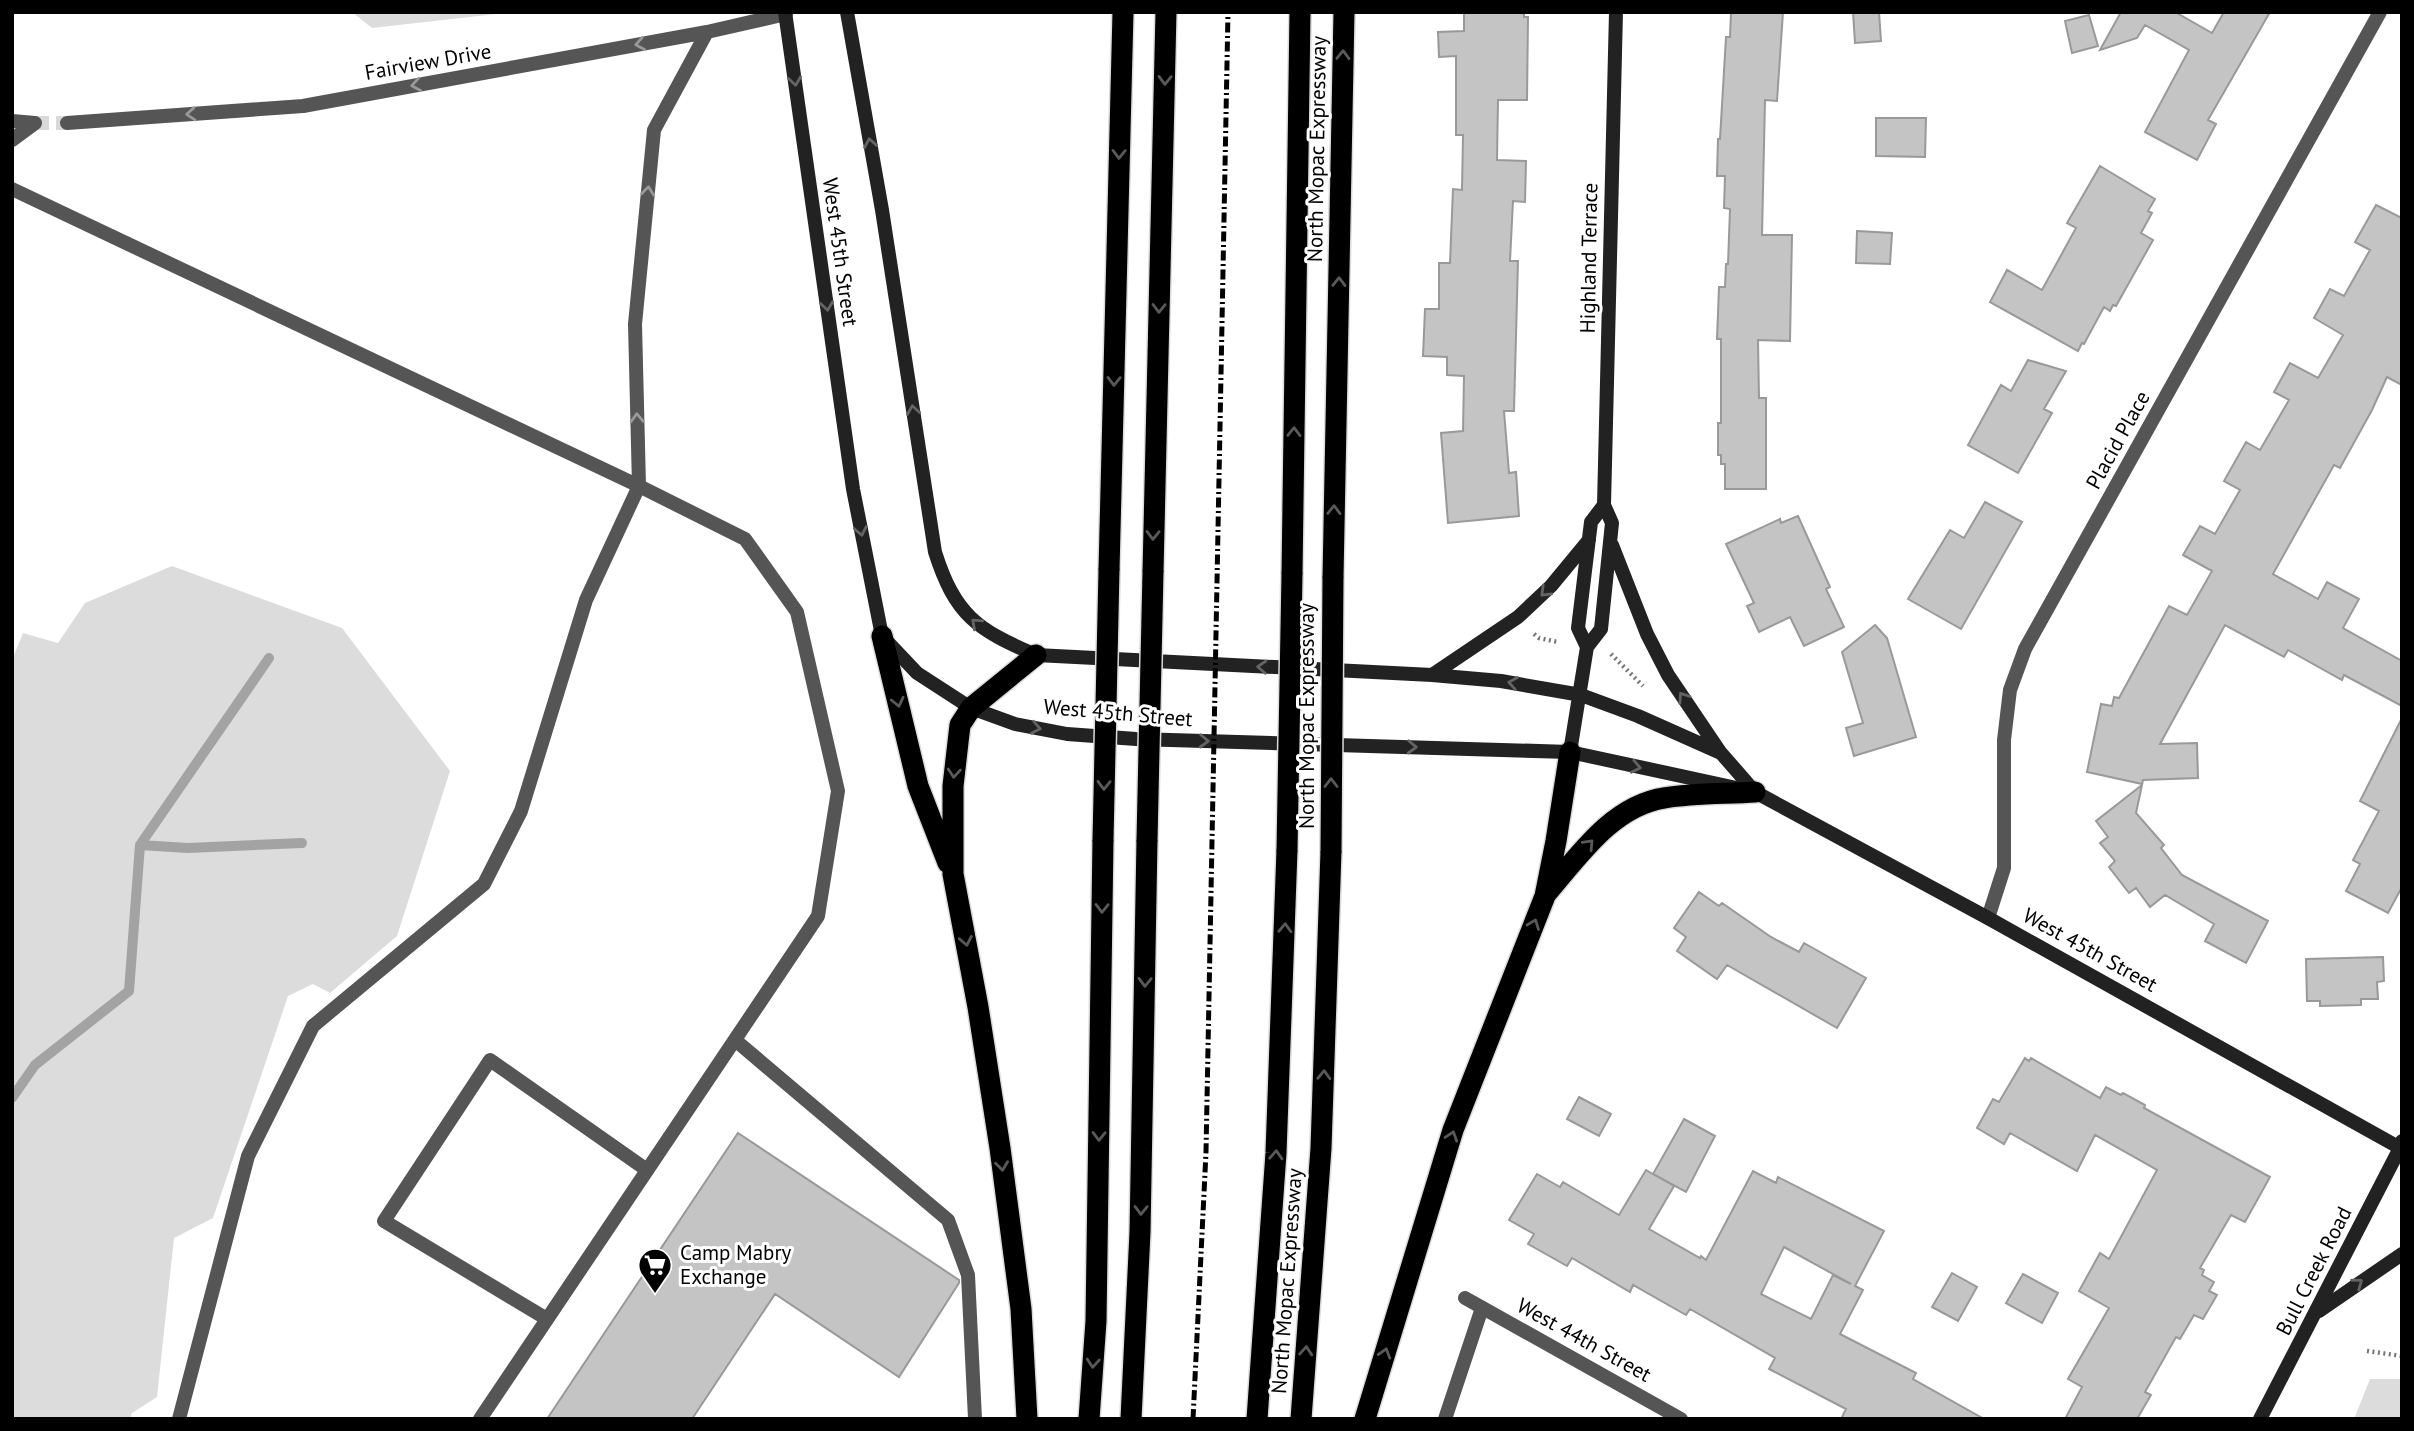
<svg xmlns="http://www.w3.org/2000/svg" width="2414" height="1431" viewBox="0 0 2414 1431" font-family="'PT Sans',sans-serif">
<style>
.green{fill:#dcdcdc}
.lines{fill:none;stroke-linecap:round;stroke-linejoin:round}
.stream{stroke:#a3a3a3;stroke-width:10}
.building{fill:#c4c4c4;stroke:#999;stroke-width:2;fill-rule:evenodd}
.street-tunnel{stroke:#d9d9d9;stroke-width:14;stroke-dasharray:14 7;stroke-linecap:butt}
.highway-casing{stroke:#dbdbdb;stroke-width:24}
.path{stroke:#777;stroke-width:4.5;stroke-dasharray:2 3.5;stroke-linecap:butt}
.lane{stroke:#555;stroke-width:14}
.street{stroke:#555;stroke-width:14}
.secondary{stroke:#222;stroke-width:14}
.highway{stroke:#000;stroke-width:21}
.rail{stroke:#000;stroke-width:5;stroke-dasharray:10 3.5 2 3.5;stroke-linecap:butt}
.highway-bridge-casing{stroke:#dbdbdb;stroke-width:24;stroke-linecap:butt}
.highway-bridge{stroke:#000;stroke-width:21}
.oneway{stroke:#999}
.oneway2{stroke:#595959}
.oneway3{stroke:#646464}
.labels{text-anchor:middle;stroke-width:6;stroke-linejoin:round;paint-order:stroke}
.street-label{font-size:21px;fill:#000;stroke:#fff}
.poi-label{font-size:21px;fill:#000;stroke:#fff;text-anchor:start}
</style>
<rect width="100%" height="100%" fill="#fff"/>
<!-- green -->
<path class="green" d="M352 12H515L372 28Z
M172 566 342 628 450 771 397 936 330 993 313 984 288 996 213 1218 174 1238 157 1397 132 1413 130 1419H12V660L23 633 58 643 85 603Z
M2370 1379H2402V1419H2354Z"/>
<g class="lines">
<!-- stream -->
<path class="stream" d="M140 845 188 848 302 843
M12 1098 35 1065 129 991 140 845 269 658"/>
</g>
<!-- building -->
<path class="building" d="M1464 12H1524V17H1528L1527 100H1498L1497 160 1526 161 1525 202 1513 201 1510 261H1518L1514 411H1504L1509 473 1516 472 1519 516 1448 523 1441 433 1463 431 1464 376 1447 375V357L1423 356 1425 309H1439V263H1450L1453 189 1462 190 1463 135H1456V56L1439 57 1438 32 1464 31Z
M1731 12H1783L1777 101 1765 100 1762 235H1792L1790 341 1758 340 1759 398H1766V489H1725V464H1721V455H1718V423H1721V339H1717L1719 287H1725L1726 264H1728L1730 209 1724 208 1725 176H1717L1718 139H1720L1726 37H1730Z
M1853 12H1879L1881 41 1855 43Z
M2121 12H2175L2212 33 2224 12H2270L2208 120 2216 124 2197 160 2145 132 2189 50 2145 25 2137 38 2100 50Z
M2089 15 2098 46 2072 53 2065 21Z
M1876 118H1926L1925 157 1876 156Z
M2100 166 2155 199 2148 211 2152 213 2141 233 2153 240 2116 306 2113 305 2110 311 2104 307 2084 344 2082 343 2078 351 1990 302 2007 270 2042 290 2076 228 2067 223Z
M2376 205 2402 218V385L2387 377 2372 410 2340 468 2334 465 2273 574 2318 599 2327 582 2359 599 2343 628 2402 661V706L2344 675 2342 680 2288 650 2284 657 2225 625 2160 744 2197 743 2198 778 2143 780 2142 784 2087 772 2101 704 2112 706 2114 697 2119 698 2169 606 2187 615 2212 571 2183 555 2200 526 2215 534 2240 490 2224 481 2246 442 2260 450 2289 400 2274 392 2290 363 2318 378 2343 335 2314 318 2330 289 2344 296 2370 250 2355 242Z
M1857 231 1892 233 1890 264 1856 263Z
M2028 360 2066 371 2044 409 2052 413 2018 473 1968 445 2001 385 2011 391Z
M1985 502 2022 522 1961 629 1908 599 1950 530 1964 538Z
M1798 516 1830 587 1826 589 1844 627 1804 646 1790 617 1759 632 1747 606 1754 603 1726 544 1780 519 1781 523Z
M1875 625 1887 638 1916 737 1854 756 1846 728 1863 723 1842 652Z
M2402 718V887L2388 913 2346 891 2360 864 2353 860 2379 811 2360 801Z
M2142 785 2136 813 2164 845 2161 848 2182 875 2268 921 2246 963 2205 941 2214 924 2165 895 2150 907 2136 888 2129 893 2109 867 2115 861 2100 843 2108 837 2096 821Z
M1699 892 1719 906 1722 903 1771 937 1799 952 1804 943 1866 978 1837 1028 1727 965 1717 979 1677 951 1686 937 1674 928Z
M2383 957 2384 981 2377 982 2378 999H2361V1005L2320 1006V1001H2307L2306 959Z
M2025 1058 2029 1061 2031 1058 2100 1098 2106 1087 2121 1095 2123 1093 2145 1105 2144 1108 2270 1177 2245 1222 2231 1215 2200 1268 2204 1270 2202 1275 2214 1282 2209 1291 2217 1295 2203 1319 2194 1315 2180 1339 2176 1337 2145 1392 2151 1395 2137 1419H2065L2082 1387 2068 1379 2109 1308 2079 1291 2100 1253 2109 1259 2157 1170 2095 1135 2077 1171 2010 1133 2004 1144 1977 1128 1993 1099 1999 1102Z
M1579 1097 1611 1114 1599 1136 1567 1119Z
M1684 1119 1715 1136 1686 1192 1653 1174Z
M738 1133 959 1280V1283L899 1377 775 1294 692 1419H547Z
M1646 1170 1674 1186 1649 1229 1700 1258 1701 1256 1706 1260 1753 1171 1776 1183 1778 1177 1884 1231 1855 1286 1863 1290 1840 1334 1916 1373 1913 1379 1984 1419H1841L1846 1409 1769 1369 1775 1358 1690 1309 1686 1315 1633 1285 1630 1292 1572 1258 1567 1266 1528 1244 1534 1234 1509 1220 1537 1174 1560 1187 1563 1182 1619 1215ZM1784 1247 1851 1284 1833 1275 1811 1319 1761 1294Z
M1952 1273 1977 1287 1958 1321 1932 1307Z
M2023 1274 2058 1293 2042 1323 2006 1303Z"/>
<g class="lines">
<!-- street-tunnel -->
<path class="street-tunnel" d="M35 123H67"/>
<defs>
<path id="highway" d="M1109 570 1123 12
M1153 572 1166 12
M1292 574 1300 12
M1333 578 1344 12
M882 636 918 786 948 863
M1546 894C1578 857 1612 806 1664 798 1694 793 1725 794 1755 792
M1027 1419 1021 1309 1000 1148 978 1007 953 874V786L960 725 971 708 1036 655
M1089 1419 1096 1321 1103 840
M1131 1419 1140 1232 1147 840
M1257 1419 1276 1153 1287 850
M1301 1419 1321 1148 1331 851
M1365 1419 1453 1130 1545 896 1556 841 1570 752"/>
</defs>
<!-- highway casing -->
<use href="#highway" class="highway-casing"/>
<!-- path -->
<path class="path" d="M1534 634 1539 638 1558 642
M1611 654 1643 686
M2367 1351 2402 1356"/>
<!-- lane -->
<path class="lane" d="M735 1040 948 1220 968 1275 975 1419
M547 1319 384 1221 490 1060 647 1170
M179 1419 248 1156 313 1026 484 884 521 811 586 600 639 486
M1445 1419 1482 1308"/>
<!-- street -->
<path class="street" d="M12 121 35 123
M67 123 303 106 707 32 786 14
M12 140 35 123
M12 189 639 486 745 539 797 612 838 791 818 916 480 1419
M639 486 635 324 654 130 707 32
M1988 918 2004 868V740L2010 690 2025 649 2380 12
M1465 1298 1681 1419"/>
<!-- secondary -->
<path class="secondary" d="M785 12 853 489 882 636 917 673 971 708 1015 724 1067 734 1136 739 1570 752 1755 792 1988 918 2402 1149
M847 12 882 210 935 552C955 615 977 630 1036 655L1432 675 1501 681 1581 695 1638 716 1721 753 1755 792
M1612 545 1647 634 1668 675 1720 752
M1587 647 1578 628 1591 522 1604 505
M1432 675 1518 617 1551 586 1589 540
M1570 752 1587 647 1601 629 1612 523 1604 505 1616 12
M2319 1311 2402 1254
M2260 1419 2400 1148 2402 1141"/>
<!-- highway -->
<use href="#highway" class="highway"/>
<!-- rail -->
<path class="rail" d="M1193 1419 1206 1152 1228 12"/>
<defs>
<path id="highway-bridge" d="M1103 840 1109 570
M1147 840 1153 572
M1287 850 1292 574
M1331 851 1333 578"/>
</defs>
<!-- highway-bridge casing -->
<use href="#highway-bridge" class="highway-bridge-casing"/>
<!-- highway-bridge -->
<use href="#highway-bridge" class="highway-bridge"/>
</g>
<!-- one-way arrows -->
<defs><path id="oneway-chevron" d="M-2-3.5L2.5 0L-2 3.5" fill="none" stroke-width="1.6" stroke-linecap="round" stroke-linejoin="round" transform="scale(1.75)"/></defs>
<g class="oneway">
<use href="#oneway-chevron" transform="translate(640 44) rotate(170)"/>
<use href="#oneway-chevron" transform="translate(416 85) rotate(170)"/>
<use href="#oneway-chevron" transform="translate(191 114) rotate(176)"/>
<use href="#oneway-chevron" transform="translate(648 191) rotate(-84)"/>
<use href="#oneway-chevron" transform="translate(637 418) rotate(-92)"/>
</g>
<g class="oneway2">
<use href="#oneway-chevron" transform="translate(1343 55) rotate(-89)"/>
<use href="#oneway-chevron" transform="translate(1165 80) rotate(91)"/>
<use href="#oneway-chevron" transform="translate(1119 154) rotate(91)"/>
<use href="#oneway-chevron" transform="translate(1339 282) rotate(-89)"/>
<use href="#oneway-chevron" transform="translate(1159 308) rotate(91)"/>
<use href="#oneway-chevron" transform="translate(1114 381) rotate(91)"/>
<use href="#oneway-chevron" transform="translate(1294 432) rotate(-89)"/>
<use href="#oneway-chevron" transform="translate(1334 510) rotate(-89)"/>
<use href="#oneway-chevron" transform="translate(1153 535) rotate(91)"/>
<use href="#oneway-chevron" transform="translate(898 702) rotate(77)"/>
<use href="#oneway-chevron" transform="translate(954 773) rotate(95)"/>
<use href="#oneway-chevron" transform="translate(1331 783) rotate(-90)"/>
<use href="#oneway-chevron" transform="translate(1104 785) rotate(91)"/>
<use href="#oneway-chevron" transform="translate(1589 844) rotate(-47)"/>
<use href="#oneway-chevron" transform="translate(1102 908) rotate(91)"/>
<use href="#oneway-chevron" transform="translate(1534 924) rotate(-69)"/>
<use href="#oneway-chevron" transform="translate(1285 928) rotate(-88)"/>
<use href="#oneway-chevron" transform="translate(966 941) rotate(79)"/>
<use href="#oneway-chevron" transform="translate(1145 982) rotate(91)"/>
<use href="#oneway-chevron" transform="translate(1324 1075) rotate(-88)"/>
<use href="#oneway-chevron" transform="translate(1099 1136) rotate(91)"/>
<use href="#oneway-chevron" transform="translate(1452 1136) rotate(-72)"/>
<use href="#oneway-chevron" transform="translate(1276 1155) rotate(-87)"/>
<use href="#oneway-chevron" transform="translate(1002 1166) rotate(83)"/>
<use href="#oneway-chevron" transform="translate(1141 1210) rotate(91)"/>
<use href="#oneway-chevron" transform="translate(1306 1351) rotate(-86)"/>
<use href="#oneway-chevron" transform="translate(1385 1353) rotate(-73)"/>
<use href="#oneway-chevron" transform="translate(1093 1363) rotate(94)"/>
</g>
<g class="oneway3">
<use href="#oneway-chevron" transform="translate(795 81) rotate(82)"/>
<use href="#oneway-chevron" transform="translate(870 143) rotate(-100)"/>
<use href="#oneway-chevron" transform="translate(827 306) rotate(82)"/>
<use href="#oneway-chevron" transform="translate(913 410) rotate(-99)"/>
<use href="#oneway-chevron" transform="translate(861 531) rotate(79)"/>
<use href="#oneway-chevron" transform="translate(1545 592) rotate(136)"/>
<use href="#oneway-chevron" transform="translate(976 623) rotate(-138)"/>
<use href="#oneway-chevron" transform="translate(1262 667) rotate(-177)"/>
<use href="#oneway-chevron" transform="translate(1513 683) rotate(-170)"/>
<use href="#oneway-chevron" transform="translate(1683 697) rotate(-124)"/>
<use href="#oneway-chevron" transform="translate(1036 728) rotate(11)"/>
<use href="#oneway-chevron" transform="translate(1204 741) rotate(2)"/>
<use href="#oneway-chevron" transform="translate(1412 747) rotate(2)"/>
<use href="#oneway-chevron" transform="translate(1636 767) rotate(12)"/>
<use href="#oneway-chevron" transform="translate(2358 1283) rotate(-36)"/>
</g>
<!-- icons -->
<defs>
<symbol id="supermarket-pin" viewBox="-11 -11 22 30"><path d="M0 17L-7.5 6A9.5 9.5 0 1 1 7.5 6Z" fill="#000" stroke="#fff"/><path d="M-6-5.5h2.5l.6 2H6L4.5 2H-2.5L-4.4-4H-6ZM-1.5 3.2a1.3 1.3 0 1 0 .1 0ZM3 3.2a1.3 1.3 0 1 0 .1 0Z" fill="#fff"/></symbol>
</defs>
<g fill-rule="evenodd">
<use href="#supermarket-pin" x="636" y="1246" width="38" height="52"/>
</g>
<g class="labels">
<!-- street labels -->
<g class="street-label">
<text transform="translate(428 62) rotate(-10)" y="7">Fairview Drive</text>
<text transform="translate(1317 149) rotate(-89)" y="7">North Mopac Expressway</text>
<text transform="translate(840 252) rotate(82)" y="7">West 45th Street</text>
<text transform="translate(1589 258) rotate(-89)" y="7">Highland Terrace</text>
<text transform="translate(2118 440) rotate(-61)" y="7">Placid Place</text>
<text transform="translate(1118 713) rotate(5)" y="7">West 45th Street</text>
<text transform="translate(1307 716) rotate(-90)" y="7">North Mopac Expressway</text>
<text transform="translate(2090 950) rotate(29)" y="7">West 45th Street</text>
<text transform="translate(2314 1271) rotate(-63)" y="7">Bull Creek Road</text>
<text transform="translate(1287 1281) rotate(-86)" y="7">North Mopac Expressway</text>
<text transform="translate(1584 1340) rotate(29)" y="7">West 44th Street</text>
</g>
<!-- poi labels -->
<g class="poi-label">
<text x="680" y="1260">Camp Mabry<tspan x="680" dy="24">Exchange</tspan></text>
</g>
</g>
<!-- border -->
<rect width="2414" height="1431" fill="none" stroke="#000000" stroke-width="28"/>
</svg>
